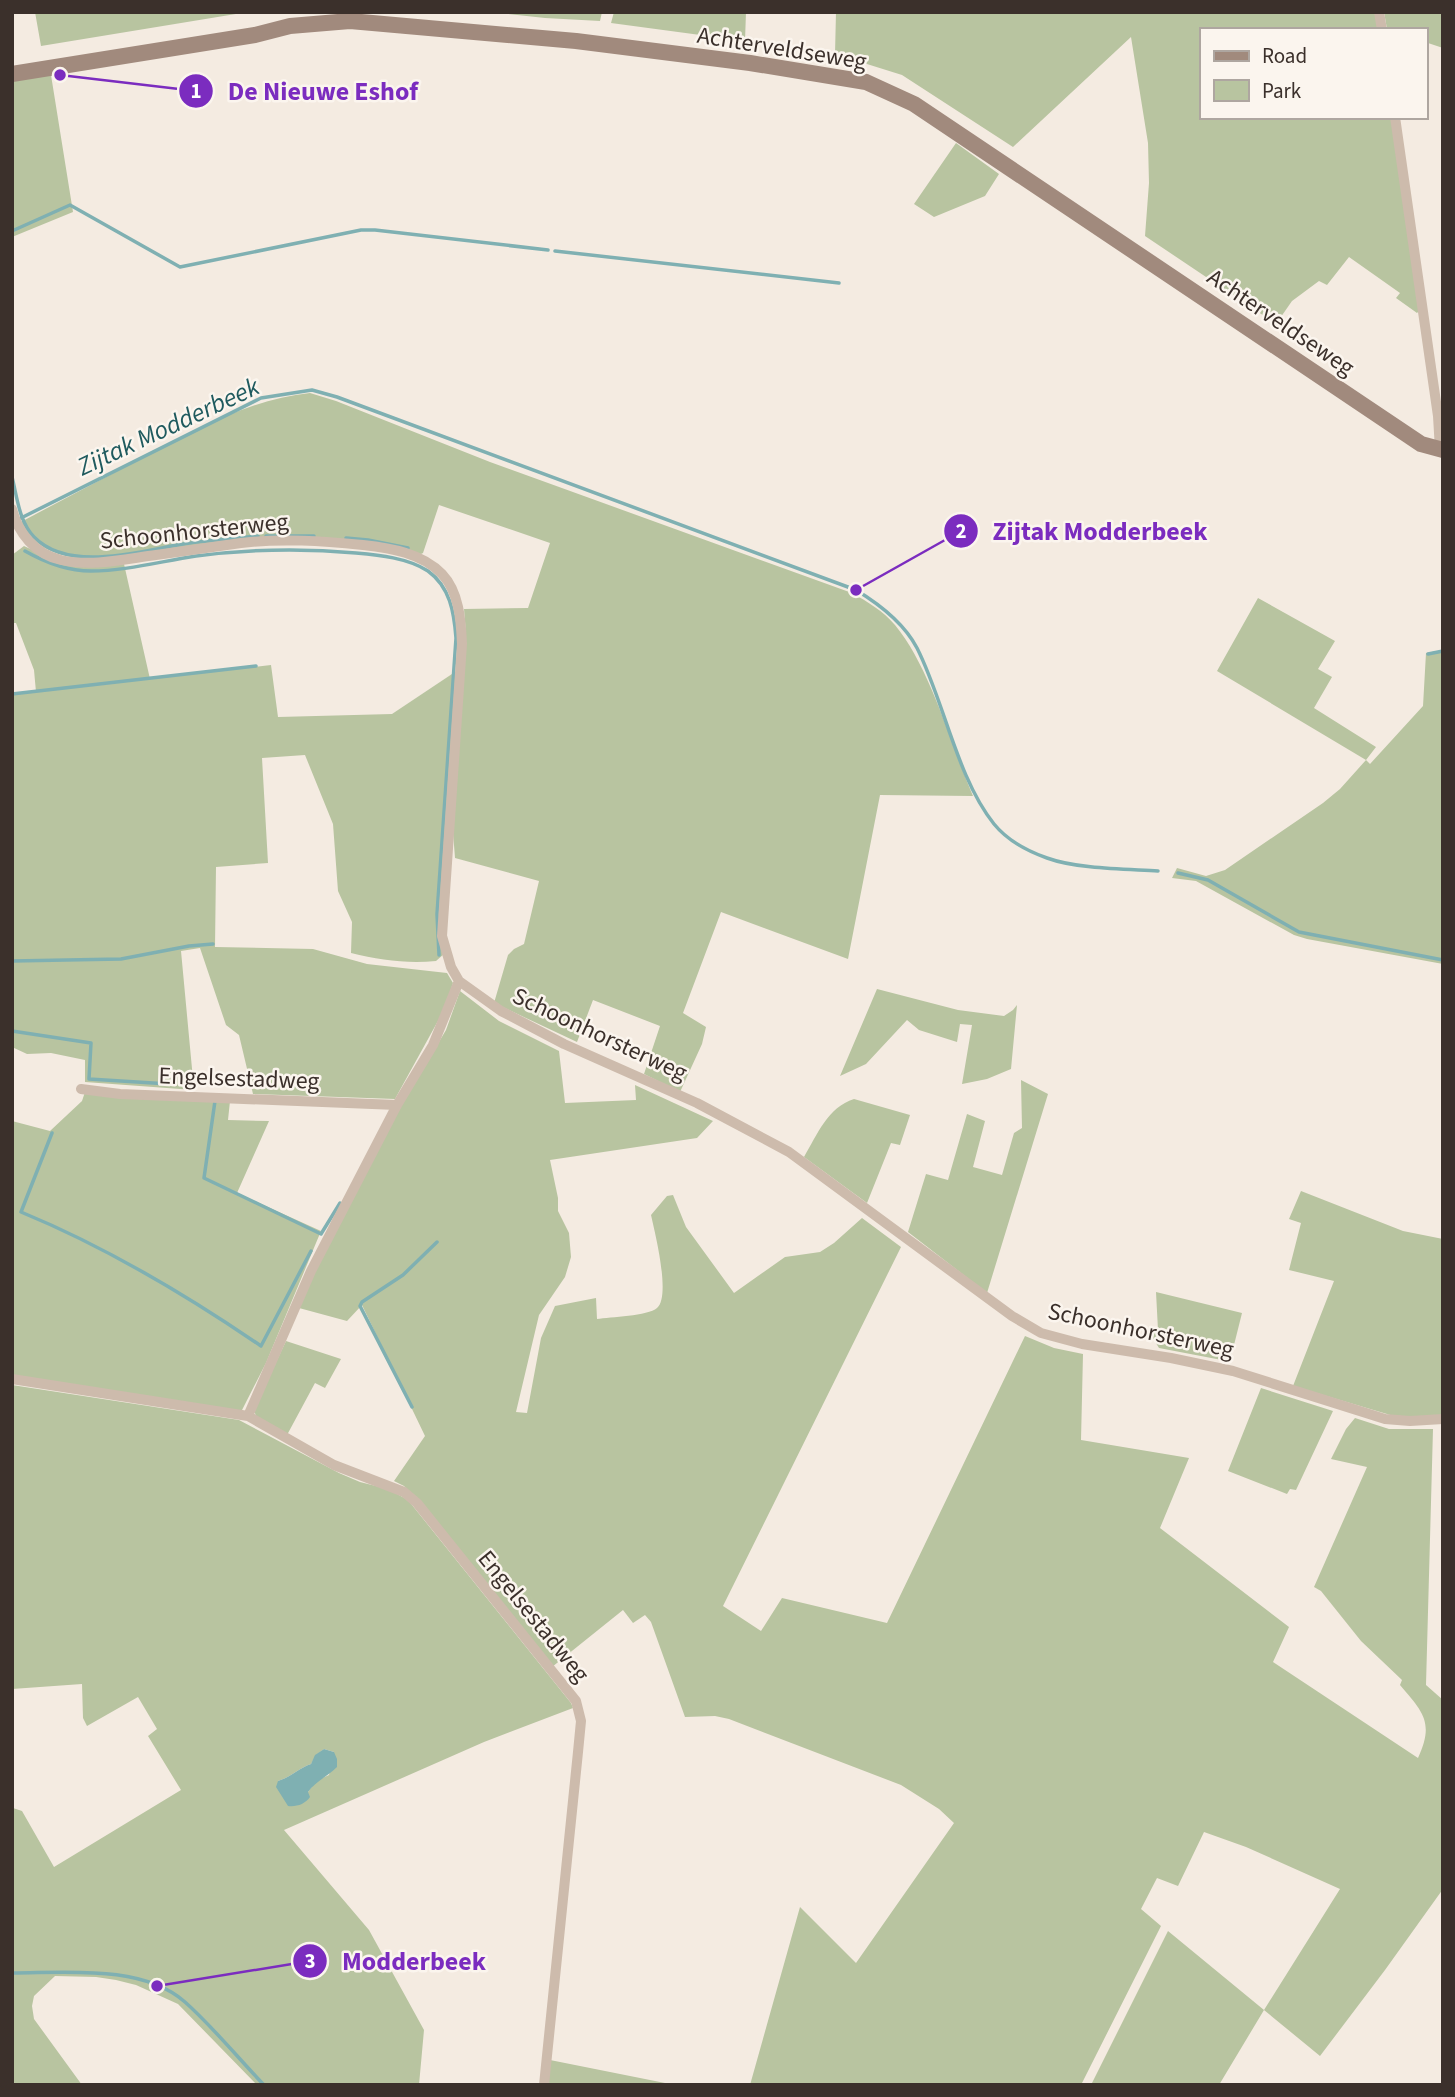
<svg xmlns="http://www.w3.org/2000/svg" width="1455" height="2097" viewBox="0 0 1455 2097" font-family="'Source Sans 3',sans-serif">
<style>
.green{fill:#b8c4a0;fill-rule:evenodd}
.water{fill:#7fb0b2}
.lines{fill:none;stroke-linecap:round;stroke-linejoin:round}
.stream{stroke:#7fb0b2;stroke-width:3.5}
.street{stroke:#cdbbac;stroke-width:10}
.secondary{stroke:#a18a7d;stroke-width:16}
.labels{text-anchor:middle;stroke-width:5;stroke-linejoin:round;paint-order:stroke}
.street-label{font-size:24px;fill:#3b302b;stroke:#fbf5ee}
.water-label{font-size:26px;font-style:italic;fill:#1f5a5e;stroke:#fbf5ee}
.leader{fill:none;stroke:#7b2cbf;stroke-width:2.5}
.callout-dot{fill:#7b2cbf;stroke:#fbf5ee;stroke-width:2.5}
.mark-label{font-size:21px;text-anchor:middle;font-weight:bold;fill:#fff}
.callout-label{font-size:26px;text-anchor:middle;font-weight:bold;fill:#7b2cbf;stroke:#fbf5ee;stroke-width:5;stroke-linejoin:round;paint-order:stroke}
</style>
<rect width="100%" height="100%" fill="#f4ebe1"/>
<!-- green -->
<path class="green" d="M35 12H248L41 46Z
M491 12H602L600 21 545 18Z
M614 12H746L745 41 611 23Z
M836 12H1377L1380 30H1201V117H1392L1419 311 1417 313 1396 298 1400 293 1349 257 1327 285 1319 281 1292 301 1276 324 1145 236 1149 183 1148 143 1131 37 1013 147 902 75 835 54Z
M1384 12H1443V48L1425 42V30L1387 29Z
M51 75 73 212 12 237V81Z
M956 143 999 174 985 196 934 217 914 204Z
M310 393 336 401 490 462 852 593C868 602 883 611 895 625 930 667 951 745 973 796L880 795 848 959 721 912 683 1013 706 1027 702 1044 680 1092 644 1074 660 1026 593 1000 577 1042 494 1003 508 955 514 949 524 944 539 881 455 858 453 832 466 634 464 609 528 608 550 543 439 505 423 553 421 554 333 539 85 560C51 553 41 551 19 523 60 501 101 480 142 458 195 430 250 399 310 393Z
M24 546 54 560 124 564 150 679 271 665 278 717 392 714 458 670 444 954 436 961C407 964 380 960 351 953L352 922 338 891 333 824 305 755 262 758 268 863 216 867 215 947 313 949 367 964 447 973 453 983 444 1010 395 1099 253 1094 239 1035 226 1025 200 948 181 951 194 1090 85 1082V1060L51 1053 27 1054 12 1047V694L36 692 34 670 16 623H12V555Z
M1258 598 1335 641 1318 669 1332 677 1314 708 1376 747 1366 760 1370 764 1423 706 1426 653 1443 650V964L1307 939 1294 935 1196 881 1172 878 1177 868 1206 876 1225 870 1323 803 1340 789 1366 760 1217 671Z
M877 989 958 1010 1004 1016 1013 1010 1017 1005 1011 1069 987 1079 962 1084 972 1025 960 1024 957 1042 919 1030 907 1020 866 1064 840 1076Z
M460 991 499 1021 559 1051 565 1103 636 1100 635 1085 713 1121 697 1138 550 1160 558 1198V1211L569 1233 571 1257 565 1277 539 1315 516 1412 527 1413 541 1338 555 1306 596 1298 597 1319C610 1317 648 1316 657 1308 671 1296 655 1233 651 1215L667 1196 673 1195 686 1227 734 1293 785 1257 820 1252 834 1243 862 1218 901 1247 723 1606 761 1631 782 1598 887 1623 1025 1336 1054 1348 1083 1354 1081 1440 1189 1458 1160 1528 1289 1627 1273 1662 1418 1758C1434 1723 1424 1713 1400 1685L1402 1680 1361 1641 1321 1591 1314 1587 1367 1467 1331 1459 1346 1429 1355 1418 1389 1429H1433L1426 1685 1443 1700V1889L1385 1970 1320 2056 1264 2010 1219 2085H1091L1168 1931 1264 2010 1340 1889 1246 1847 1204 1832 1178 1886 1157 1878 1141 1909 1161 1926 1081 2085H750L800 1907 856 1963 954 1823 939 1809 901 1785 729 1719 715 1716 685 1717 651 1622 645 1615 633 1623 623 1610 552 1667 418 1501 404 1486 394 1481 425 1436 362 1305 347 1321 299 1308 308 1281 395 1116 446 1030Z
M1021 1080 1048 1094 987 1293 908 1232 926 1174 948 1180 967 1114 985 1121 973 1167 1002 1175 1014 1133 1022 1128Z
M85 1092 230 1101 228 1120 269 1121 237 1193 321 1231 266 1363 241 1412 12 1377V1121L50 1131 82 1101Z
M854 1099 910 1115 900 1145 891 1143 867 1203 804 1157C817 1135 828 1107 854 1099Z
M1301 1191 1403 1231 1443 1239V1416L1397 1417 1293 1386 1334 1281 1289 1270 1301 1223 1289 1219Z
M1156 1292 1242 1313 1231 1357 1227 1361 1159 1348 1151 1335 1158 1330Z
M286 1341 341 1359 325 1388 315 1383 287 1435 256 1417 254 1409Z
M12 1385 239 1420 339 1473 360 1482 388 1489 408 1500 571 1703 573 1708 484 1742 284 1830 369 1930 424 2030 419 2085H257L178 2004 136 1985 116 1980 96 1977 55 1976 34 1996 32 2006 34 2019 82 2085H12L13 1808 22 1811 54 1867 181 1790 148 1736 157 1729 138 1697 87 1726 83 1718 82 1684 12 1689ZM324 1749 334 1752 329 1775 316 1781 308 1792 278 1781C291 1777 299 1768 311 1764L316 1755Z
M1261 1388 1333 1411 1296 1490 1290 1489 1287 1494 1228 1471Z
M550 2060 675 2085H548Z"/>
<!-- water -->
<path class="water" d="M324 1749 334 1752 337 1759V1767C327 1777 316 1781 308 1792L310 1797C305 1804 297 1807 288 1806L276 1787 278 1781C291 1777 299 1768 311 1764L315 1755Z"/>
<g class="lines">
<!-- stream -->
<path class="stream" d="M12 231 70 205 180 267 361 230H375L548 250
M555 251 839 283
M12 477C17 496 19 522 34 537 69 573 140 551 183 544 208 540 233 538 258 536
M21 518 261 398 312 390 337 397 856 590C879 604 904 623 917 648 944 701 957 778 994 824 1007 840 1027 851 1047 858 1077 869 1125 869 1158 871
M266 536H314
M346 538 368 540 408 548
M25 551C46 563 67 571 91 571 126 571 162 561 196 556 250 549 302 548 356 553 379 555 408 558 428 571 450 587 454 612 456 638L437 914 439 955
M1428 654 1443 651
M12 694 256 666
M1178 873 1208 880 1299 932 1443 960
M12 961 121 959 189 946 213 944
M12 1031 91 1043 89 1079 169 1084
M215 1101 204 1178 321 1234 340 1203
M52 1133 21 1212C106 1247 185 1294 261 1346L311 1251
M412 1407 360 1306 362 1302 403 1275 437 1242
M12 1973C65 1973 142 1964 185 2002 213 2027 238 2058 264 2085"/>
<!-- street -->
<path class="street" d="M1379 12 1382 30
M1395 117 1438 416 1440 450
M12 509C18 533 35 554 61 560 92 567 125 559 156 555 184 551 213 547 241 543 281 538 323 541 363 545 390 548 422 553 442 574 459 592 461 620 462 644L442 936 451 967 459 981 501 1011 564 1044 697 1103 789 1152 1012 1316 1041 1333 1082 1344 1171 1358 1233 1371 1385 1419 1410 1421 1443 1419
M81 1089 120 1094 397 1105
M12 1379 248 1416 334 1465 404 1492 417 1503 576 1701 581 1721 578 1752 544 2085
M248 1416 311 1271 397 1105 433 1045 459 981"/>
<!-- secondary -->
<path class="secondary" d="M12 74 255 35 290 26 350 21 576 41 750 63 866 82 914 104 1421 444 1443 450"/>
</g>
<g class="labels">
<!-- street labels -->
<g class="street-label">
<text transform="translate(782 48) rotate(9)" y="8">Achterveldseweg</text>
<text transform="translate(1281 322) rotate(34)" y="8">Achterveldseweg</text>
<text transform="translate(194 531) rotate(-6)" y="8">Schoonhorsterweg</text>
<text transform="translate(600 1034) rotate(25)" y="8">Schoonhorsterweg</text>
<text transform="translate(239 1078) rotate(2)" y="8">Engelsestadweg</text>
<text transform="translate(1141 1330) rotate(12)" y="8">Schoonhorsterweg</text>
<text transform="translate(534 1616) rotate(51)" y="8">Engelsestadweg</text>
</g>
<!-- water labels -->
<g class="water-label">
<text transform="translate(168 426) rotate(-25)" y="9">Zijtak Modderbeek</text>
</g>
</g>
<!-- callouts -->
<path class="leader" d="M60 75L196 91M856 590L961 531M157 1986L310 1961"/>
<g class="callout-dot">
<circle cx="60" cy="75" r="7"/>
<circle cx="856" cy="590" r="7"/>
<circle cx="157" cy="1986" r="7"/>
<circle cx="196" cy="91" r="18"/>
<circle cx="961" cy="531" r="18"/>
<circle cx="310" cy="1961" r="18"/>
</g>
<g class="mark-label">
<text x="196" y="98">1</text>
<text x="961" y="538">2</text>
<text x="310" y="1968">3</text>
</g>
<g class="callout-label">
<text x="323" y="100">De Nieuwe Eshof</text>
<text x="1100" y="540">Zijtak Modderbeek</text>
<text x="414" y="1970">Modderbeek</text>
</g>
<!-- border -->
<rect width="1455" height="2097" fill="none" stroke="#3b302b" stroke-width="28"/>
<!-- legend -->
<rect x="1200" y="28" width="228" height="91" fill="#fbf5ee" stroke="#aea6a0" stroke-width="2"/>
<rect x="1214" y="51" width="35" height="10" fill="#a18a7d" stroke="#aea6a0" stroke-width="2"/>
<text x="1262" y="63" font-size="21" fill="#3b302b">Road</text>
<rect x="1214" y="80" width="35" height="21" fill="#b8c4a0" stroke="#aea6a0" stroke-width="2"/>
<text x="1262" y="98" font-size="21" fill="#3b302b">Park</text>
</svg>
